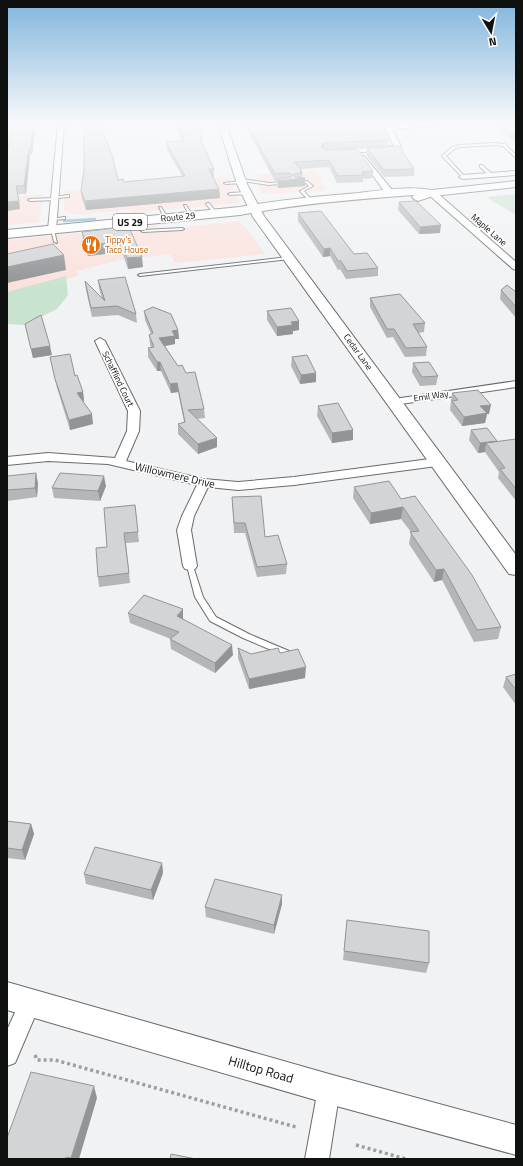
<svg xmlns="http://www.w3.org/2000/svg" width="523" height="1166" viewBox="0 0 523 1166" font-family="'Titillium Web',sans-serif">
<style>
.commercial{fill:#fbe1dc}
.green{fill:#c9e4ce}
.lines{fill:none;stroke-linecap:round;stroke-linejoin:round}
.stream{stroke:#87b6cc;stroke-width:2.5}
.service-casing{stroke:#6a6b6d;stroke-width:2}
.minor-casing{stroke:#6a6b6d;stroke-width:2}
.tertiary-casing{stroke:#6a6b6d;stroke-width:2}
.secondary-casing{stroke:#6a6b6d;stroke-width:2}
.primary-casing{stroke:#6a6b6d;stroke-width:2}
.path{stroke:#9d9fa0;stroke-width:3.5;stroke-dasharray:3 3;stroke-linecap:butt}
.service{fill:#fff;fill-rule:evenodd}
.minor{fill:#fff;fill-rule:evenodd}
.tertiary{fill:#fff;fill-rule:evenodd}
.secondary{fill:#fff;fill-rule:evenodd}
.primary{fill:#fff;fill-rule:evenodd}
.wall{fill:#b5b6b8}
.shaded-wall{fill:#939496}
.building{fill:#d2d4d6;stroke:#939496}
.labels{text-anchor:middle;stroke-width:3.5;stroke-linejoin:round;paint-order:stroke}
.far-street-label{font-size:9px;fill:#0f1010;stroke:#fff}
.far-food-label{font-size:9px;fill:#c56008;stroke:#fff;text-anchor:start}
.shield{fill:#fff;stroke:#575858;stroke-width:1}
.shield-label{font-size:10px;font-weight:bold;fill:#0f1010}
.street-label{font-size:11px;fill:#0f1010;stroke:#fff}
.near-street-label{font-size:13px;fill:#0f1010;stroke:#fff}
</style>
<rect width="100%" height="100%" fill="#f0f2f4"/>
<!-- commercial -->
<path class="commercial" d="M315 170 326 190 269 194 261 193 255 175Z
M231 177 240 203 133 213 131 209 78 215 64 211 65 191Z
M43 194 39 222 7 225V197Z
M239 221 246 228 265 254 175 263 170 254 119 260 77 271 78 276 7 293V240L156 225 158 230Z"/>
<!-- green -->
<path class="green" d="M516 194V215L486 197Z
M66 276 68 295 57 309 25 325 7 324V292Z"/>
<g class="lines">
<!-- stream -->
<path class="stream" d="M64 221 95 219"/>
<defs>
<path id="service" d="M495 143 505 144 516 155V158L503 146 495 145 460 147 454 149 446 156 464 176 463 178 442 156 452 147 460 145Z
M480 165H482L493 175V177H491L480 167Z
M242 179 269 183 285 182 287 183 269 185 243 181 242 183 226 184 224 183 242 181 240 180Z
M307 181 313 186 304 191 312 201 310 202 300 191 309 186 306 183 297 184 295 183Z
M247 192H248V194L230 195 228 194 230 193Z
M68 195H69V197L56 198 57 199 55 200 30 201 28 200 30 199 54 198 53 197Z
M207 203H209L217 213 216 214H214L206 204Z
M184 205H186L193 216 192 217H190Z
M159 207H161L168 218 167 219H165Z
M64 217H65V219L53 220 51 219Z
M138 220H140L144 230 182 228 184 229 182 230 143 232 141 231Z
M51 229 54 230 57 243 54 242Z
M288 257 290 258V259L140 276 138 275 140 274Z
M188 564H192L193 566 203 597 216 617 249 634 289 651 290 653 289 655H283L243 638 210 621 195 597 187 566Z"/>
<path id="minor" d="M58 124H64L56 230 52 232 48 230Z
M413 124H439L436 126 392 129 401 146 398 149 339 154 336 152 339 150 394 146 385 130 387 126Z
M360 156H364L393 191V195H387L360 158Z
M516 171V175L463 179 459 177 463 175Z
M429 191H435L516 262V270L513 269 429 195Z
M100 338 105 341 140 411 139 431 126 461 204 479 238 482 294 477 437 458 441 459 443 462 441 465 437 466 294 485 238 490 208 487 194 516 191 530 197 566 195 569 190 570 185 569 183 566 177 530 182 516 197 485 108 464 48 461 7 465V457L48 453 115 458 127 431 128 411 95 341Z
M516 381V387L394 405 389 402 394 399Z
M30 991 37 995 41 1002 15 1063 7 1066V1030L23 995Z
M329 1078 337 1081 340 1089 329 1159H305L318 1089 321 1081Z"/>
<path id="tertiary" d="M7 982 329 1074 516 1125V1155L329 1104 7 1010Z"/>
<path id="secondary" d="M218 124H226L247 184 264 216 516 555V575L509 574 253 217 237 184Z"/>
<path id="primary" d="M516 181V187L433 196 418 201 414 199 412 197 414 195C356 199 297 204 240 215L7 238V230L240 207C279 200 319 196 359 193 383 190 408 186 432 190Z"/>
</defs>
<!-- service casing -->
<use href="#service" class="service-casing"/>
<!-- minor casing -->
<use href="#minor" class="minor-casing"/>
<!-- tertiary casing -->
<use href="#tertiary" class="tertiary-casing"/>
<!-- secondary casing -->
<use href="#secondary" class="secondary-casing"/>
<!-- primary casing -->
<use href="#primary" class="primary-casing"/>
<!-- path -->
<path class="path" d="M35 1055 37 1060H55L296 1127
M356 1145 406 1159"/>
<!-- service -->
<use href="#service" class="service"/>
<!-- minor -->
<use href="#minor" class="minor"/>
<!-- tertiary -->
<use href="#tertiary" class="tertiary"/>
<!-- secondary -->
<use href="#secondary" class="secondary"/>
<!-- primary -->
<use href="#primary" class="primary"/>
</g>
<!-- wall -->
<path class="wall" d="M7 124H29V125L35 132 32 154 30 155 26 194H18L20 209 8 149 12 125H7Z
M175 124H198L202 139 203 145 214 169V177H213L219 189 220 198 86 210 82 199 81 191 84 170 124 182 182 176 167 150 166 142 182 141Z
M244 124H359L314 125 388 140V147L328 150 373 171V178L363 179V182L337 183 329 167 300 169 302 171V178H305V186L278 188 277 186V181H275Z
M493 124H516V143Z
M367 148 414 169V176L384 177 366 155Z
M399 202 440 233 419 234 398 210Z
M298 213 354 254 378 268V276L346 279 340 269 338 270 330 256 323 257 298 221Z
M113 219 143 267 128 269 122 252 88 256 83 242 82 232 114 228Z
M98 280 136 314 137 323 118 315 92 317 86 290 85 281 102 298 99 288Z
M501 290 516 292V318L500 299Z
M370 298 425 323 424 332 418 333 427 347 426 356 405 357 393 337 387 338 370 307Z
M144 311 178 330 179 339H175V344L165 346 204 409 205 418 197 419 217 438V447L198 454 178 434V424L184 422 178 392 171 393 161 371H157L148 357V348L151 347 150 344 149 335 151 334 145 320Z
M267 311 299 321V330L293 331V334L277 336 267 320Z
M25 324 52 355 33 358Z
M50 357 75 376 83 392 84 401H83L93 424 70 430 57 388Z
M292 357 316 373V382L300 384 291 366Z
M413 363 438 376 436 385 420 386 412 372Z
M452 393 489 414H487L485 423 462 426 450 410Z
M318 406 353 430V440L332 443 317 416Z
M471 430 497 442 516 439V501L498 478 499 472 485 452 478 453 469 440Z
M7 476 38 483 37 497 7 501Z
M106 486 100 501 54 498 52 488Z
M354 487 401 499 501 627 498 639 474 642 442 580 434 582 409 544 411 532 401 519 370 524 353 498Z
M232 497 287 564 286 574 257 577 245 533H234Z
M135 505 139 542 126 543 130 583 99 587 98 577 107 547Z
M128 613 183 619 233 655 215 673 171 649 170 639H171L130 623Z
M238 648 251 654 280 653 305 678 249 689 238 658Z
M516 674V705L503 687 506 677Z
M7 821 31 824 34 834 25 860 7 858Z
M162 863 163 873 153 900 86 884 84 874Z
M282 904 274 934 206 917 205 907Z
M347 920 429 963 426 973 343 960Z"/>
<!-- shaded-wall -->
<path class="shaded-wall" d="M33 125 35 132 32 154 31 147Z
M324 143V150L321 147Z
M29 147 30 155 26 194 24 186Z
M300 171H302V178H301V173Z
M305 178V186L278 188V181Z
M219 189 220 198 86 210 85 201Z
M18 194 20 209 7 211V202Z
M441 225 440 233 419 234 420 227Z
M121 242 122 252 88 256 87 245Z
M330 248V256L323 257 324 249Z
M64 255 66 270 7 283V267Z
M142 257 143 267 128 269 127 258Z
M299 321V330L293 331V334L277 336V327L291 322Z
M178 330 179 339H175V344L160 347 159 338 172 331Z
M50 346 52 355 33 358 31 349Z
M157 362H160L161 371H157Z
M316 373V382L300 384 301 375Z
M177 383 178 392 171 393 170 384Z
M83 392 84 401 79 402 77 393Z
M491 405 489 414H487L485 423 462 426 464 417 480 406Z
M92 414 93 424 70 430 69 420Z
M353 430V440L332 443V433Z
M217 438V447L198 454V444Z
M497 441 495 451 486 443 485 452 478 453 480 443Z
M36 473 38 483 37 497 35 488Z
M104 476 106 486 100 501 98 491Z
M403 507 401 519 370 524 371 513Z
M444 569 442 580 434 582 436 570Z
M183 609V619L178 626 177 616Z
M232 645 233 655 215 673V663Z
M306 667 305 678 249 689V679Z
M31 824 34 834 25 860 22 850Z
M162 863 163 873 153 900 151 890Z
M282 895V904L274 934V925Z
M94 1086 97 1098 79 1159H71V1158Z"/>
<!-- building -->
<path class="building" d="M12 124H27V125H33L31 147H29L24 186H16L19 201 7 202V149H8Z
M84 124H100L113 158 118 180 123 179 124 182 185 176 166 142 184 141 177 124H198L202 139H200L214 169H209L219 189 85 201 81 191 84 170Z
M247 124H312L314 125 376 124 388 140 324 143 321 147 325 150 357 149 373 171 362 172 364 175 338 176 329 160 294 162 302 171H300L301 173 294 174 295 177 305 178 278 181 277 179 289 178 293 175 289 173 275 174Z
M502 124H516V136Z
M399 146 414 169 384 170 367 148Z
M416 201 441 225 420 227 399 202Z
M321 211 354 254 367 253 378 268 347 271 341 261H338L330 248 324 249 298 213Z
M125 218 142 257 127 258 121 242 87 245 82 232 116 228 113 219Z
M53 244 64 255 7 267V254Z
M125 277 136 314 117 306 91 308 85 281 105 301 98 280Z
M507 285 516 292V307L501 290Z
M400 294 425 323 413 324 427 347 406 348 394 329H387L370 298Z
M153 307 171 314 178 330 172 331 175 336 159 338 178 366 182 365 186 373 195 372 204 409 188 410 217 438 198 444 178 424 185 422 177 383 170 384 160 362H157L148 348 154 347 149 335 153 333 144 311Z
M291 308 299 321 291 322 293 325 277 327 267 311Z
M41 315 50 346 31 349 25 324Z
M70 354 75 376 77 375 83 392 77 393 92 414 69 420 55 379 50 357Z
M307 355 316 373 301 375 292 357Z
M429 362 438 376 422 377 413 363Z
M478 390 491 405 480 406 487 413 464 417 452 401 458 400 452 393Z
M338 403 353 430 332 433 318 406Z
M487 428 497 441 480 443 471 430Z
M516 439V489L500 469 505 468 486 443Z
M36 473 35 488 7 490V476Z
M60 473 104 476 98 491 52 488Z
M389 481 401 499 415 496 472 575 501 627 477 630 444 569 436 570 410 532 419 531 403 507 371 513 354 487Z
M261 496 265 537 278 535 287 564 257 567 245 523H234L232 497Z
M135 505 138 532 124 533 129 573 98 577 96 548 107 547 104 508Z
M144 595 183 609 177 616 232 645 215 663 170 639 179 632 128 613Z
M238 648 251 654 278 648 280 653 298 649 306 667 249 679Z
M516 674V690L506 677Z
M7 821 31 824 22 850 7 848Z
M95 847 162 863 151 890 84 874Z
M215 879 282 895 274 925 205 907Z
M347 920 429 931V963L344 951Z
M31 1072 94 1086 71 1158 66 1157V1159H7V1138Z
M171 1154 196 1159H170Z"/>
<!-- sky -->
<linearGradient id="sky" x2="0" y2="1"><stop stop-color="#81b5dd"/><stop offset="0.43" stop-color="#f8f9fa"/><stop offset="1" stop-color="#f8f9fa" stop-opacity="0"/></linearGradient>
<rect width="523" height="287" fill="url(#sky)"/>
<!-- icons -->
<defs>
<symbol id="restaurant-disc" viewBox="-11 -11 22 22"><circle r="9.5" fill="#e8710a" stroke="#fff"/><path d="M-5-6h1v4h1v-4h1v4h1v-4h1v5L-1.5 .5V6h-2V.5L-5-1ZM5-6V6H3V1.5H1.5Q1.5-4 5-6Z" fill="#fff"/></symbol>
</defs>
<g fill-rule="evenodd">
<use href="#restaurant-disc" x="80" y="234" width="22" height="22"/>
</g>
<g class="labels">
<!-- far-street labels -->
<g class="far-street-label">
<text transform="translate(178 217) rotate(-6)" y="3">Route 29</text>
<text transform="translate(489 230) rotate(41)" y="3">Maple Lane</text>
<text transform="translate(358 352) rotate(54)" y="3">Cedar Lane</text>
<text transform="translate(118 379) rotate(64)" y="3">Schafflind Court</text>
<text transform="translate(431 396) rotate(-8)" y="3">Emil Way</text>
</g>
<!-- far-food labels -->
<g class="far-food-label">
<text x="105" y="243">Tippy's<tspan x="105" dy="10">Taco House</tspan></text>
</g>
<!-- shield labels -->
<rect class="shield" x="113" y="214" width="34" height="16" rx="3"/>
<g class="shield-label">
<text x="130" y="226">US 29</text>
</g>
<!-- street labels -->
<g class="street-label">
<text transform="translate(175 475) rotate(13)" y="4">Willowmere Drive</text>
</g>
<!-- near-street labels -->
<g class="near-street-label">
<text transform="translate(261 1069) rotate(16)" y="5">Hilltop Road</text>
</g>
</g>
<!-- border -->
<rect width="523" height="1166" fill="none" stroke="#0f1010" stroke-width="16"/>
<!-- north arrow -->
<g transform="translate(491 32) rotate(170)" stroke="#ffffff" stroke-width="3" paint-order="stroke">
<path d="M0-3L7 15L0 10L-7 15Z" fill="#0f1010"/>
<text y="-6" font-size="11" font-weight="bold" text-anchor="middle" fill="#0f1010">N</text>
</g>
</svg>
